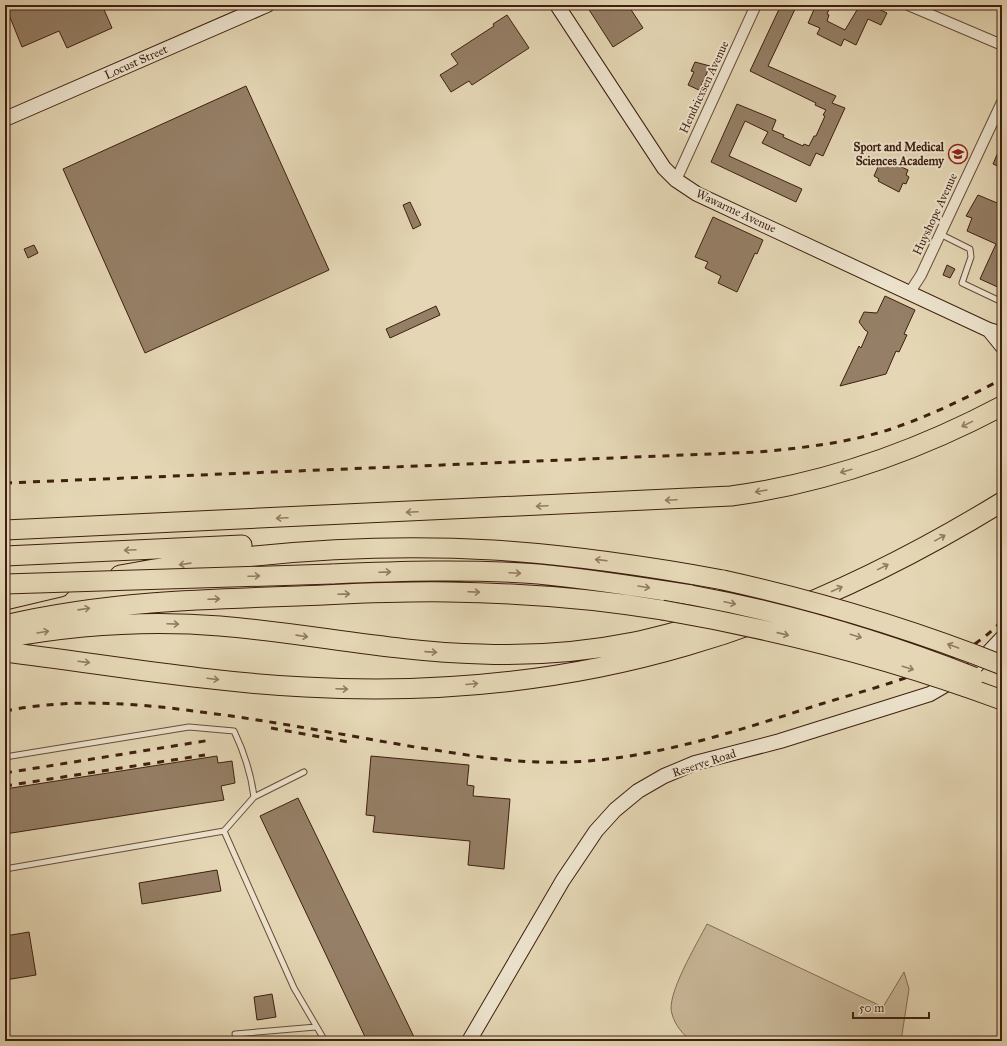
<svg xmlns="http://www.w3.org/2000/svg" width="1007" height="1046" viewBox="0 0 1007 1046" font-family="'IM FELL Great Primer',serif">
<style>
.green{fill:#c9b899;stroke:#846c54}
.building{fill:#957f66;stroke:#3f1f10}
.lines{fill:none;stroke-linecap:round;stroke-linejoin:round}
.lane-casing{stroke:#684d39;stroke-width:7}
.street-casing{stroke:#684d39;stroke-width:12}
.secondary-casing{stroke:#3f1f10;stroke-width:16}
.highway-casing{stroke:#3f1f10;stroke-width:21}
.lane{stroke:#eee5cf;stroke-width:5}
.street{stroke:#eee5cf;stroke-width:10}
.secondary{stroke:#eee5cf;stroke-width:14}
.highway{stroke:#e5d7b5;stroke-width:19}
.rail{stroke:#3f1f10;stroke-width:3;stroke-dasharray:7 7;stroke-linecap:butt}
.highway-bridge-casing{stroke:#3f1f10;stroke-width:21;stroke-linecap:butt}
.highway-bridge{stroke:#e5d7b5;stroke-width:19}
.oneway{stroke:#927b62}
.labels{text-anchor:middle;stroke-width:4;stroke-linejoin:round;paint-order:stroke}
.street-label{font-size:12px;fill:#3f1f10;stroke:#eee5cf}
.poi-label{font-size:12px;font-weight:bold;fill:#3f1f10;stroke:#eee5cf;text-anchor:end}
</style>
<rect width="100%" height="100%" fill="#e5d7b5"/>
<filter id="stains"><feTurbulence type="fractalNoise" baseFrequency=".005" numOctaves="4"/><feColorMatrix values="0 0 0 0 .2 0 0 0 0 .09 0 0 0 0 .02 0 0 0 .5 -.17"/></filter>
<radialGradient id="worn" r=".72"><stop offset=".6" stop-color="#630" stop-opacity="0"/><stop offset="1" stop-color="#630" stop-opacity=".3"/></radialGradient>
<!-- green -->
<path class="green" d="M707 924 883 1007 904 972 909 989 901 1041H692C683 1035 675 1025 672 1014 665 996 698 942 707 924Z"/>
<!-- building -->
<path class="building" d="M5 5H102L112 28 67 48 59 31 22 47Z
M586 5H628L643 28 613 47Z
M781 5H797L768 66 836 96 832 103 845 108 823 156 816 153 810 166 762 143 768 132 745 121 729 156 802 189 796 202 711 162 737 104 776 120 772 130 784 135 783 137 803 146 804 144 809 146 814 136H816L825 116 823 115 826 110 815 105 816 103 750 71Z
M816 5H831L827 14 829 15 827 21 845 30 860 5H870L887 13 881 25 868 19 856 45 844 39 841 46 817 34 820 28 808 23Z
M507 15 529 48 472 85 469 81 451 92 440 75 458 64 451 54 494 26 493 24Z
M695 62 710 66 699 90 688 85 694 72 691 71Z
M246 86 329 270 145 353 63 169Z
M1002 143V168L993 164Z
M882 158 908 170 906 175 909 177 906 184 903 183 899 192 878 181 879 179 874 176Z
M978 195 1002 205V289L980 279 996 244 967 231 972 218 966 216Z
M410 202 421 225 413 229 403 205Z
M713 217 763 240 757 254 755 253 737 292 718 283 721 276 705 268 708 262 695 257Z
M34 245 38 253 28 258 24 249Z
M947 265 955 269 950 278 943 275Z
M885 296 915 310 904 334 907 335 899 352 896 351 886 374 840 386 859 346 861 348 868 332 865 330 859 322 864 312 877 313Z
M436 306 440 315 390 338 386 329Z
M217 756 218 763 232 761 235 783 221 786 224 800 5 834V789Z
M371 756 469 765 467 785 474 786 473 796 510 799 504 869 468 865 470 841 373 832 375 816 366 815Z
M298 798 416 1041H367L260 816Z
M217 870 221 891 142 904 139 883Z
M29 932 36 975 5 980V936Z
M272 994 276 1017 257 1020 254 997Z"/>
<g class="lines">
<defs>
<path id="lane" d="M940 234 970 249 971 257 962 283 1002 302
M5 757 189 727 234 731C244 752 251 773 254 797L224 831 5 869
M254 797 304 772
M224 831 294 988 325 1041
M235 1034 316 1027"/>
<path id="street" d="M908 5 1002 45
M676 180 756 5
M910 292 921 275 1002 102"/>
<path id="secondary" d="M557 5 664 168 676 180 697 194 989 330 1002 334
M5 119 267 5
M989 330 1002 346
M469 1041 563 880 596 831 615 810 638 791 664 776 695 763 780 741 930 694 973 669 1002 638"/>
<path id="highway" d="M5 530 731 496C827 483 917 451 1002 406
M5 556 242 545
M332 574C401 571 470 569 538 574 590 579 641 587 691 595
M120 575C243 553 368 543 493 550 570 555 647 566 723 580
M5 600 60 587
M5 625C103 602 199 599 298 596 348 594 398 591 448 592 520 593 591 598 662 610
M5 638C76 625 147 620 220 626 307 633 393 652 481 654 532 656 584 652 634 642 664 636 695 625 726 622
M5 652C104 664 204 682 305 687 432 694 563 682 686 646 797 614 904 562 1002 502"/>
</defs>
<!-- lane casing -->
<use href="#lane" class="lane-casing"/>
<!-- street casing -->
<use href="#street" class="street-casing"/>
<!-- secondary casing -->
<use href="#secondary" class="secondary-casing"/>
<!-- highway casing -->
<use href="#highway" class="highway-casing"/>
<!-- lane -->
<use href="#lane" class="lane"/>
<!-- street -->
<use href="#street" class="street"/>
<!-- secondary -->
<use href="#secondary" class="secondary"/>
<!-- highway -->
<use href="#highway" class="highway"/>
<!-- rail -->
<path class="rail" d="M5 483 758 452C802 448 846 443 888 430 927 417 965 399 1002 379
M5 711C69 698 136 703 201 712 273 721 344 735 415 747 456 753 497 761 538 762 635 766 730 733 821 704 885 684 954 670 1002 621
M271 728 348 742
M5 773 211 740
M5 786 205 755"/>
<defs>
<path id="highway-bridge" d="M723 580C818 601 911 629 1002 665
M5 584 332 574
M691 595C788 613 882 641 974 677
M662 610C778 630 892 659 1002 700"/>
</defs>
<!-- highway-bridge casing -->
<use href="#highway-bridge" class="highway-bridge-casing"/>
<!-- highway-bridge -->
<use href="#highway-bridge" class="highway-bridge"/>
</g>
<!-- one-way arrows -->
<defs><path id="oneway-shaft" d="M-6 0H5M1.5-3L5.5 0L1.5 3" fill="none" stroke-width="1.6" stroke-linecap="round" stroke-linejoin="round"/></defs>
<g class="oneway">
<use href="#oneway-shaft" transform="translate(967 424) rotate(154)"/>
<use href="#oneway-shaft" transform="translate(846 471) rotate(164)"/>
<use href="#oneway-shaft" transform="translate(761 491) rotate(170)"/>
<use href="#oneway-shaft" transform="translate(671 500) rotate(177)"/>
<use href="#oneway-shaft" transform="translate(542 506) rotate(177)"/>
<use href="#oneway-shaft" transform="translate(412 512) rotate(177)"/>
<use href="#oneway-shaft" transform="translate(282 518) rotate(177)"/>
<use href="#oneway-shaft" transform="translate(940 538) rotate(-29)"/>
<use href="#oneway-shaft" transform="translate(130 550) rotate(177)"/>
<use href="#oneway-shaft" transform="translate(601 560) rotate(-173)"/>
<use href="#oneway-shaft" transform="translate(185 564) rotate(172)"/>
<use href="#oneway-shaft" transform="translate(883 567) rotate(-26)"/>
<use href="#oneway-shaft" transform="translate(385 572) rotate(-2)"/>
<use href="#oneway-shaft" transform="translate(515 573) rotate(3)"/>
<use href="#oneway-shaft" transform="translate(254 576) rotate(-2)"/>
<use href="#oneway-shaft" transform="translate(644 587) rotate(9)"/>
<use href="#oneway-shaft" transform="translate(837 589) rotate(-24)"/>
<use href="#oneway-shaft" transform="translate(474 592) rotate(2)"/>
<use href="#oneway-shaft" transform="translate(344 594) rotate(-2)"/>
<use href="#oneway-shaft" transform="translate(214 599) rotate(-2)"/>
<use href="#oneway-shaft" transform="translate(730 603) rotate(12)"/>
<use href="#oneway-shaft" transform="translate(84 609) rotate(-8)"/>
<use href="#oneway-shaft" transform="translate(173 624) rotate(2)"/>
<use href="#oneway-shaft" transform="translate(43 632) rotate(-9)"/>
<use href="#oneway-shaft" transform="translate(783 634) rotate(13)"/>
<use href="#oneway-shaft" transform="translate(302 636) rotate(8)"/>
<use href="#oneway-shaft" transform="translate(856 636) rotate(17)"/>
<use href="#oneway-shaft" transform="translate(953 646) rotate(-160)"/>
<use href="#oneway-shaft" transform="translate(431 652) rotate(4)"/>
<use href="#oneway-shaft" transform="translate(84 662) rotate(7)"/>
<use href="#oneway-shaft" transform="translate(908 668) rotate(17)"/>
<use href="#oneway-shaft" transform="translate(213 679) rotate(7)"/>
<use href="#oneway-shaft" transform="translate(472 684) rotate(-5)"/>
<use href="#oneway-shaft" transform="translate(342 689) rotate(2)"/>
</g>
<!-- icons -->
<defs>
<symbol id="school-ring" viewBox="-11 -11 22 22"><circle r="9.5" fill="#eee5cf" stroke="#8f2418" stroke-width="1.5"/><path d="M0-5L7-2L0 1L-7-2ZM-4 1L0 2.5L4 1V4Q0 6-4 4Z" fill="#8f2418"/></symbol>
</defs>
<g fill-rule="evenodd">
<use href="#school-ring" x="947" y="143" width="22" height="22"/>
</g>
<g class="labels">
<!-- street labels -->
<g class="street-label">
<text transform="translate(136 62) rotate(-24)" y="4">Locust Street</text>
<text transform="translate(704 87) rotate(-65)" y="4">Hendricxsen Avenue</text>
<text transform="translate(736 211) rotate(25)" y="4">Wawarme Avenue</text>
<text transform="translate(935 214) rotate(-65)" y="4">Huyshope Avenue</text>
<text transform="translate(704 763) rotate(-18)" y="4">Reserve Road</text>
</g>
<!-- poi labels -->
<g class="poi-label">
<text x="944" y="151">Sport and Medical<tspan x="944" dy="14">Sciences Academy</tspan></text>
</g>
</g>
<!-- margin -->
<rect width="1007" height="1046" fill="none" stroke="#e5d7b5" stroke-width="20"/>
<rect x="6" y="6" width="995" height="1034" fill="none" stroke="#3f1f10" stroke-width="2"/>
<rect x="10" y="10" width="987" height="1026" fill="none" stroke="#3f1f10"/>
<!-- scale -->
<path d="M853 1012v6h76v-6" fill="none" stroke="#3f1f10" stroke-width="2"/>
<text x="859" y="1012" font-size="12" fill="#3f1f10" stroke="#eee5cf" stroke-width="3" paint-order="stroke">50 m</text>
<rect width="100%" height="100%" filter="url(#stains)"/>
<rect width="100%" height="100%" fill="url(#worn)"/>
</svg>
